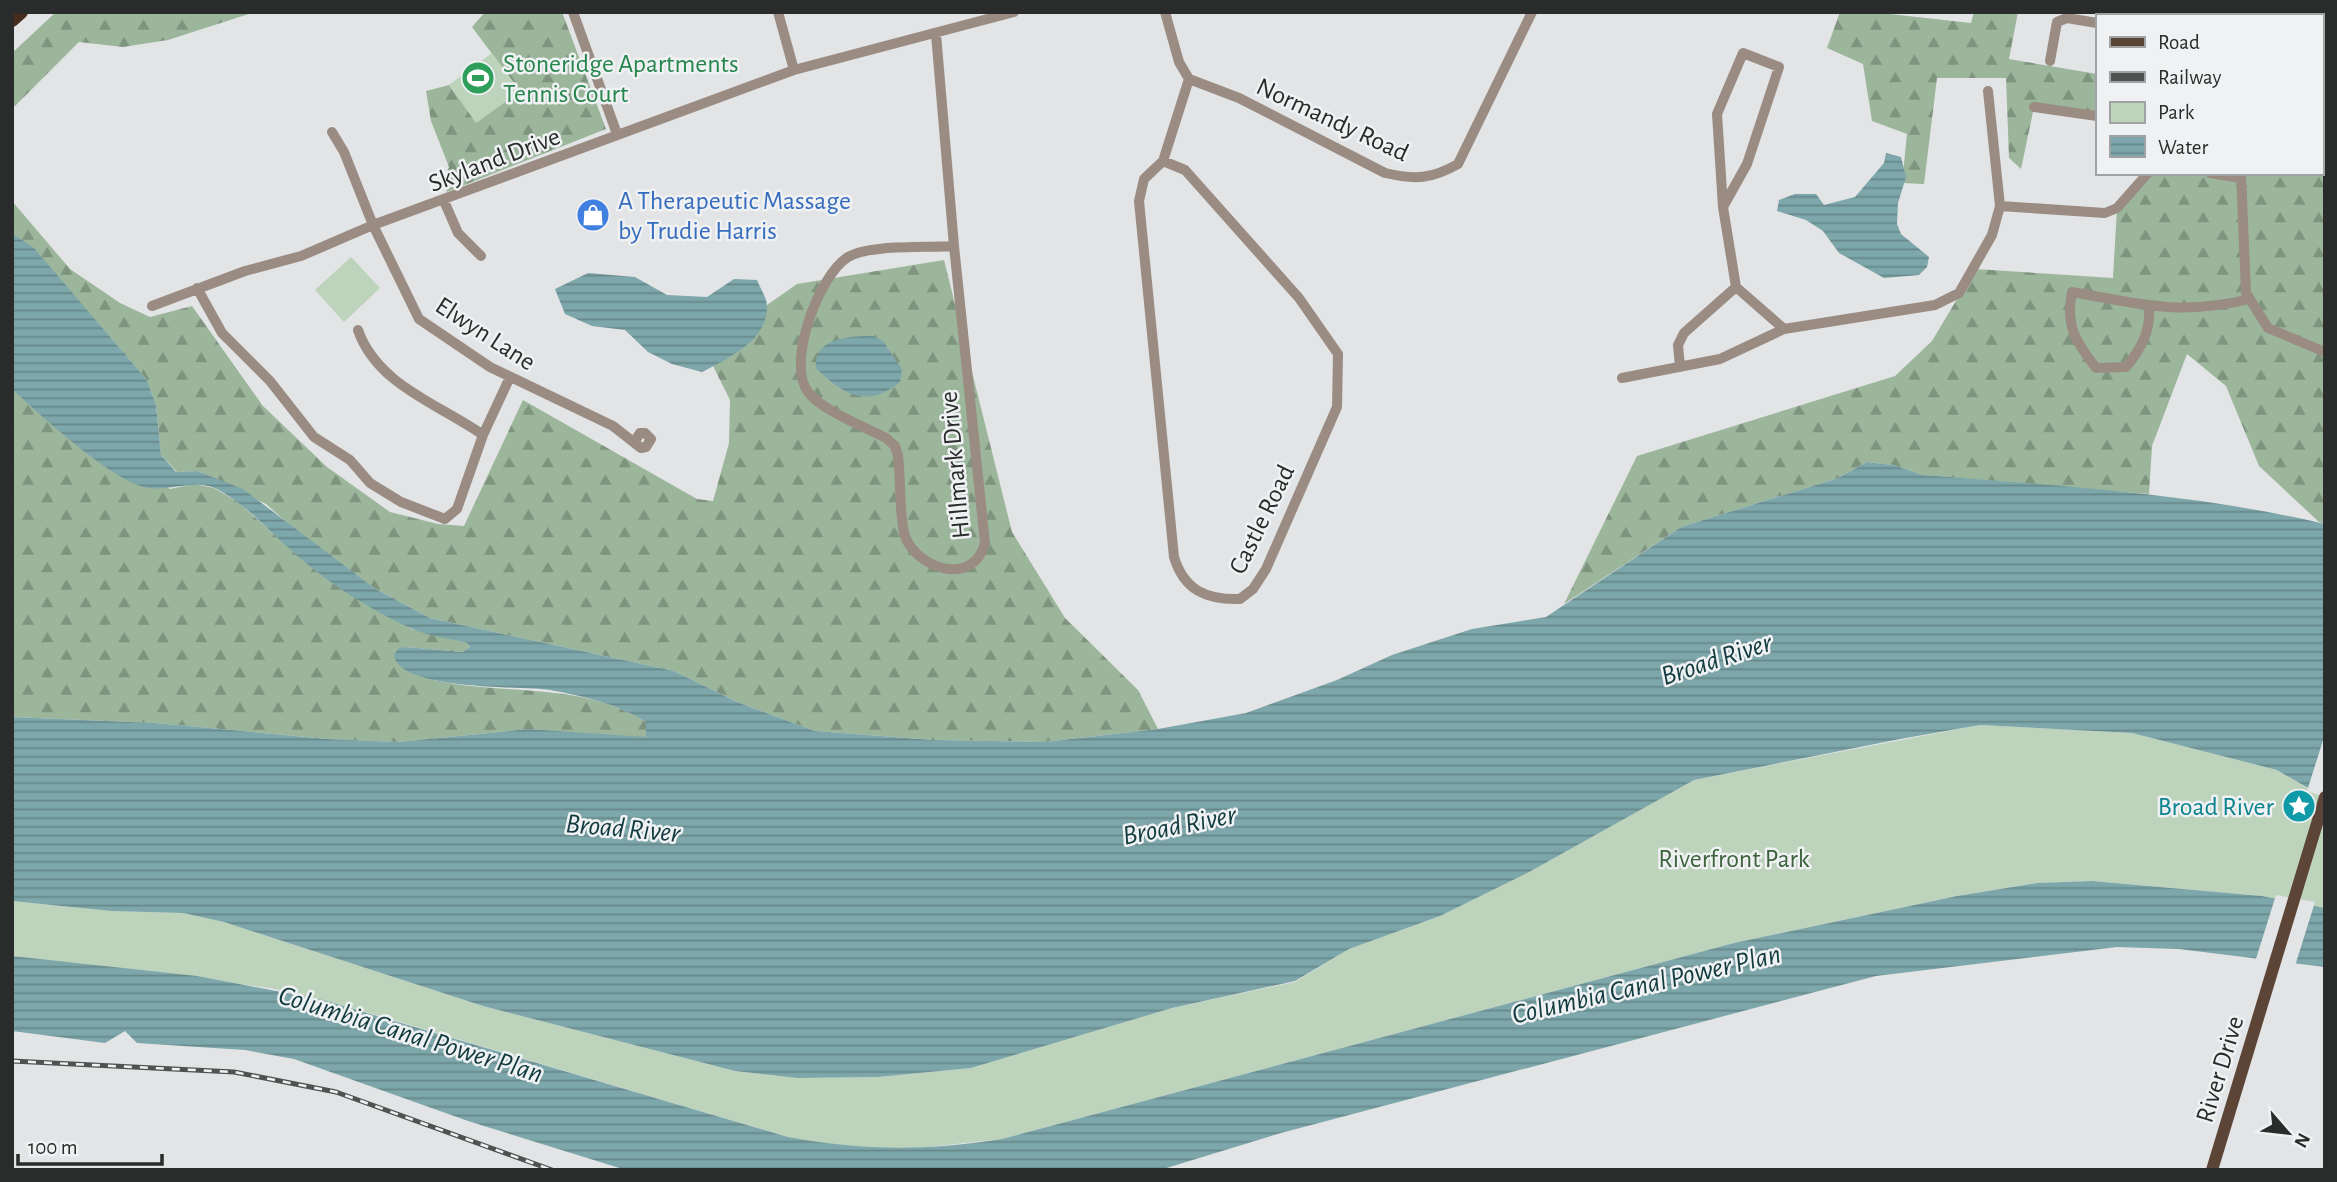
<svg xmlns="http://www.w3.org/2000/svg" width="2337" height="1182" viewBox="0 0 2337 1182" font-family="'Alegreya Sans',sans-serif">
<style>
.forest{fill:url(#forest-firs)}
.green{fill:#bdd3bc}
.water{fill:url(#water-rules)}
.pier{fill:#e2e4e6}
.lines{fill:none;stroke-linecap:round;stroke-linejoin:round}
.minor{stroke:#9a8c83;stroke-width:10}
.major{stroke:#5c4536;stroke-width:12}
.highway{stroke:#462d1c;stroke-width:14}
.rail-casing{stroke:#505252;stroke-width:5}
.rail{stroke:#eff1f3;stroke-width:2.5;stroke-dasharray:8;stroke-linecap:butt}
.labels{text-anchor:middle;stroke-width:5;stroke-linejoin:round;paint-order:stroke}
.leisure-label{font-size:26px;fill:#27864d;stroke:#eff1f3;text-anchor:start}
.street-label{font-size:26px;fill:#2a2b2b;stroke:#eff1f3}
.shop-label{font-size:26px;fill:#366cbe;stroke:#eff1f3;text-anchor:start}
.culture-label{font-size:26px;fill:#0d838f;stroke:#eff1f3;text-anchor:end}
.park-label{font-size:26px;fill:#3c633c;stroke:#eff1f3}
.water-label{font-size:28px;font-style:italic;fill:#113b3e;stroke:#eff1f3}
</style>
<defs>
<pattern id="forest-firs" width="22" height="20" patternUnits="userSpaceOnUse" patternTransform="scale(1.75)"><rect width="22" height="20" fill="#9cb69c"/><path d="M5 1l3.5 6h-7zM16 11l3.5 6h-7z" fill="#7f947f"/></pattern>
<pattern id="water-rules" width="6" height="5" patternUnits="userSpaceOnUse" patternTransform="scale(1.75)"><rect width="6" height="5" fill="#7da7aa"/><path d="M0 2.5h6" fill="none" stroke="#67888b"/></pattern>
</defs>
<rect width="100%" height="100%" fill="#e2e4e6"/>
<!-- forest -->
<path class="forest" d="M56 12H255L168 40 123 47 79 42 12 109V53Z
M485 12H562L606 129 447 192 444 181 449 167 431 121 426 91 449 85 477 122 520 91 472 27Z
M1840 12H1872L1971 23 1974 12H2018L2009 59 2097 74V116L2034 107 2021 169 2009 158 2006 78H1937L1924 184 1902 183 1907 134 1872 121 1863 64 1827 48Z
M2325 134V524L2319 522 2259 466 2226 386 2187 354 2152 446 2149 494 1923 475 1893 465 1867 462 1838 478 1681 527 1564 604 1637 456 1895 376 1932 341 1975 269 2113 278 2117 208 2148 173H2321V135Z
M12 201 70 269 120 303 150 317 192 306 263 406 327 467 390 512 438 524 464 526 523 400 697 499 713 501 729 443 730 400 713 366C745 349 759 342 767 305L797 284 944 260 1012 532 1065 618 1138 690 1158 729 1045 742 933 740 815 731 737 702 674 671 430 618 374 588 301 535 266 504 197 471 177 472 161 455 156 405 147 380 34 249 12 233Z
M12 389 22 398 170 489 194 484 214 488 238 502 296 554 387 614 411 629 467 643 470 647 463 652 405 647 399 664C410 670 422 677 434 680 505 696 582 681 646 722V738L529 729 398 742 328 739 155 723 12 717Z"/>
<!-- green -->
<path class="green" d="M492 53 520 91 476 123 449 85Z
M351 257 380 288 344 322 315 290Z
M1980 725 2132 733 2277 770 2312 791 2325 794V908L2262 896 2092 881 2037 883 1957 896 1734 943 1002 1139 899 1150 831 1145 788 1137 373 1014 271 988 12 956V901L111 911 183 913 224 922 483 1006 735 1071 797 1078 878 1077 971 1068 1172 1008 1295 982 1349 949 1440 916 1694 780Z"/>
<!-- water -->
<path class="water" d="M1886 153 1901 157 1906 177 1898 203 1897 224 1901 234 1929 257 1927 267 1919 275 1884 278 1839 253 1823 231 1806 220 1777 211 1779 200 1795 194H1816L1824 205 1855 197 1884 163Z
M12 233 34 248 147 380 156 405 161 455 176 472 197 471 243 489 374 588 430 618 674 671 737 702 815 731 933 740 1045 742 1158 729 1246 713 1337 680 1392 655 1472 629 1546 617 1681 527 1838 478 1867 462 1893 465 1923 475C2058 486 2193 493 2325 524V794L2313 791 2277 770 2132 733 1980 725 1900 739 1694 780 1529 872 1440 916 1349 949 1295 981 1172 1008 971 1068 878 1077 797 1078 735 1071 483 1006 224 922 183 913 111 911 12 901V717L155 723 328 739 398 742 529 729 646 737V722C618 704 583 696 550 690 524 686 398 691 394 655L398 649 405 647 463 652 470 647 467 643C449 638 427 636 410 628 369 609 328 583 294 553 269 531 247 505 217 489 194 478 168 493 144 487 110 479 39 414 12 389Z
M588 273 635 277 667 295 707 297 734 279 757 280C760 288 767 298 767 306 768 341 728 358 702 372L672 364 648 352 625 330 592 326 565 314 555 289Z
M873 336 883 341 902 369 900 382C868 409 843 395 816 368 813 337 851 336 873 336Z
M2092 881 2262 896 2325 908V967L2179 949 2117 947 1876 976 1281 1133 1160 1170H626L468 1121 294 1059 245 1050 137 1043 125 1031 105 1043 12 1031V956L197 976 323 1000 788 1137C863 1151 926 1151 1002 1139L1734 943 1957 896 2037 883Z"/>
<!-- pier -->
<path class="pier" d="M2325 734V797L2307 791Z
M2276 895 2315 902 2295 966 2255 962Z"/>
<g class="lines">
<!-- minor -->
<path class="minor" d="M573 12 617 134
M778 12 794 70
M2247 16V12
M936 34 954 246
M2050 61 2057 22 2067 18 2097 23
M1189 79 1239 98 1385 173C1415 180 1432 179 1458 164L1532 12
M2034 107 2097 116
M332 132 344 152 373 225 419 319 490 367 613 426 641 448 646 447 651 439 645 433H640L635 441
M1163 161 1185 170 1299 298 1338 354 1337 407 1266 569 1253 589 1240 599C1206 600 1184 590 1174 557L1139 201 1144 179 1163 161 1189 79 1179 62 1165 12
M2210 173 2241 178
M2241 173 2246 293 2268 328 2325 352
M444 201 458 233 481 256
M2000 206 2105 213 2117 208 2148 173
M1723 207 1717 114 1743 53 1779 67 1747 164 1723 207 1736 287 1784 329
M954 246 985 543C973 588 916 568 905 536 899 518 901 477 898 456L895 446 886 438C865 427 821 410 808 392 786 363 819 275 848 257 870 244 928 248 954 246Z
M197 288 222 333 270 381 314 437 350 460 370 483 401 502 445 519 457 509 483 435C439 404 377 385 358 330
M152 306 245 271 301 256 373 225 794 70 1014 12
M2149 307C2151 331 2141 349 2126 367L2096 368C2076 342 2065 326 2072 292 2141 304 2179 316 2250 299
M1680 367 1678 345 1684 333 1736 287
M1622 378 1720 359 1784 329 1935 305 1959 293 1992 235 2000 206 1988 91
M483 435 510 377"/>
<!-- major -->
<path class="major" d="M2212 1170 2325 797"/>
<!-- highway -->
<path class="highway" d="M12 20 21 12"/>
<defs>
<path id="rail" d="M12 1061 234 1072 336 1092 552 1170"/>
</defs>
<!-- rail casing -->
<use href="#rail" class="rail-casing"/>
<!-- rail -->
<use href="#rail" class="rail"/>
</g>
<!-- icons -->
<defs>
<symbol id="stadium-disc" viewBox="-11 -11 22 22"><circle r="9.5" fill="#2e9e5b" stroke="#eff1f3"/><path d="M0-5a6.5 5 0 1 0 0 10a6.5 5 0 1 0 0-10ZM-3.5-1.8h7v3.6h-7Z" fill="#fff"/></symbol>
<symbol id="shop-disc" viewBox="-11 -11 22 22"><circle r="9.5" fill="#3f7fe0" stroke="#eff1f3"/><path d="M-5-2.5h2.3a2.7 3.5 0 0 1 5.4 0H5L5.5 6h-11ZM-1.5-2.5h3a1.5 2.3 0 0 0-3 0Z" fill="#fff"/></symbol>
<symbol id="sight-disc" viewBox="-11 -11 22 22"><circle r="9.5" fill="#0f9aa8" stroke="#eff1f3"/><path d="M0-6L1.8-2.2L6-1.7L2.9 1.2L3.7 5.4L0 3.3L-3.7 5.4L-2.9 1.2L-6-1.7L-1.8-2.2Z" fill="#fff"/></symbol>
</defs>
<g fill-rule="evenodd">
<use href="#stadium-disc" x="459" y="59" width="38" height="38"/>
<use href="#shop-disc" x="574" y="196" width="38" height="38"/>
<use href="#sight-disc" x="2280" y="787" width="38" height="38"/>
</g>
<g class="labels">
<!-- leisure labels -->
<g class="leisure-label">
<text x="503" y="72">Stoneridge Apartments<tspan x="503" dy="30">Tennis Court</tspan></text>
</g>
<!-- street labels -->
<g class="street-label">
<text transform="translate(1333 119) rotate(25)" y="9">Normandy Road</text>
<text transform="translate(494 159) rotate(-21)" y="9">Skyland Drive</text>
<text transform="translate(486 333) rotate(33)" y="9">Elwyn Lane</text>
<text transform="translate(954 465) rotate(-95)" y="9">Hillmark Drive</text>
<text transform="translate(1261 519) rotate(-64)" y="9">Castle Road</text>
<text transform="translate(2219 1069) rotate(-73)" y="9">River Drive</text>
</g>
<!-- shop labels -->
<g class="shop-label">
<text x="618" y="209">A Therapeutic Massage<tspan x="618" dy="30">by Trudie Harris</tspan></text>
</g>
<!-- culture labels -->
<g class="culture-label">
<text x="2274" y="815">Broad River</text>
</g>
<!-- park labels -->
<g class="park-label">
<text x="1734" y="867">Riverfront Park</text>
</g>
<!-- water labels -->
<g class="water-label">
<text transform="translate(1716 658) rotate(-18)" y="10">Broad River</text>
<text transform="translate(1179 824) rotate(-11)" y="10">Broad River</text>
<text transform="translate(623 827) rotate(5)" y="10">Broad River</text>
<text transform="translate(1646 983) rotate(-13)" y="10">Columbia Canal Power Plan</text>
<text transform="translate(411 1033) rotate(17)" y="10">Columbia Canal Power Plan</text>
</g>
</g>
<!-- border -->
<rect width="2337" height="1182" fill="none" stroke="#2a2b2b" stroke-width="28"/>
<!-- legend -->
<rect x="2096" y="14" width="228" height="161" fill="#eff1f3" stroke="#a0a2a3" stroke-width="2"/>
<rect x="2110" y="37" width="35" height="10" fill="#5c4536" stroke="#a0a2a3" stroke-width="2"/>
<text x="2158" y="49" font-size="21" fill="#2a2b2b">Road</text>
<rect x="2110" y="72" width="35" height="10" fill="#505252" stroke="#a0a2a3" stroke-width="2"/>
<text x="2158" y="84" font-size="21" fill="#2a2b2b">Railway</text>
<rect x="2110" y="102" width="35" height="21" fill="#bdd3bc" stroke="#a0a2a3" stroke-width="2"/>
<text x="2158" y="119" font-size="21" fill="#2a2b2b">Park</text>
<rect x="2110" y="136" width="35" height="21" fill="url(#water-rules)" stroke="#a0a2a3" stroke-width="2"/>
<text x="2158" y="154" font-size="21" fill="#2a2b2b">Water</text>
<!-- north arrow -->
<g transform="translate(2288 1133) rotate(118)" stroke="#eff1f3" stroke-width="5" paint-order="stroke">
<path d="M0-5L12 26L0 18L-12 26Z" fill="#2a2b2b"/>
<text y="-10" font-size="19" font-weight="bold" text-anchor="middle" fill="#2a2b2b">N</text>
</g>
<!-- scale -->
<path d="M18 1154v10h144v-10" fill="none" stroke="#2a2b2b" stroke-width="3.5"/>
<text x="28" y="1154" font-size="21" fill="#2a2b2b" stroke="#eff1f3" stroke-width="5" paint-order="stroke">100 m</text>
</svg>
